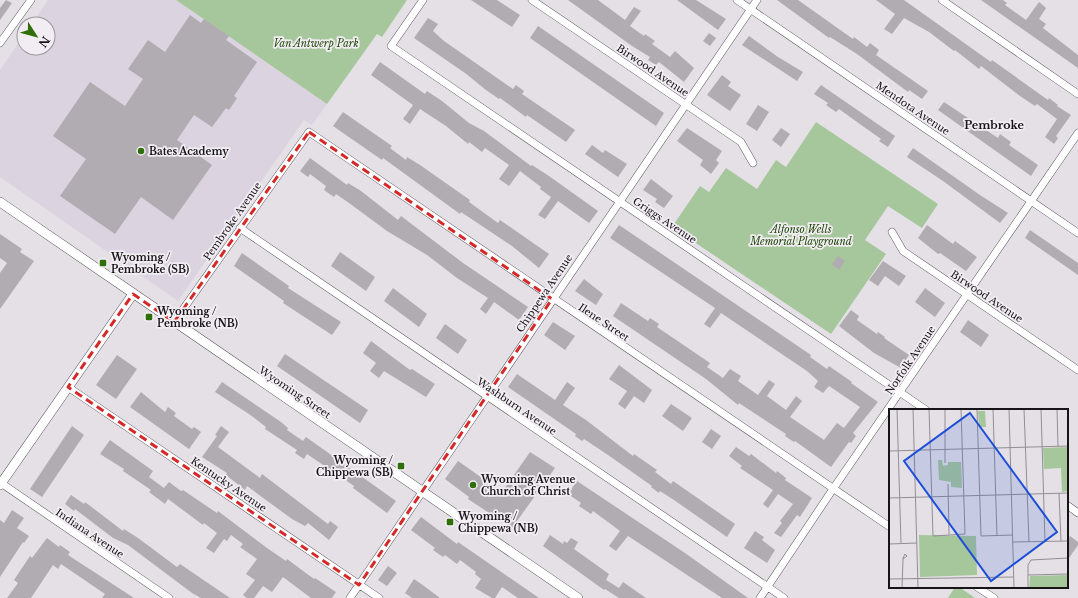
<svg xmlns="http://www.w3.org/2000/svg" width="1078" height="598" viewBox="0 0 1078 598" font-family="'Libre Baskerville',serif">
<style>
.built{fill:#dcd3e0}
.green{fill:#a6c69b}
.building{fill:#b0acb2}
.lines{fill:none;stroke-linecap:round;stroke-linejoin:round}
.minor-casing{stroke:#5c595e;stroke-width:8}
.tertiary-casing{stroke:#5c595e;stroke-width:10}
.minor{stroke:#fff;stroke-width:7}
.tertiary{stroke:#fff;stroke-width:9}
.marked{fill:none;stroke:#d62828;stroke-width:3;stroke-dasharray:8 5;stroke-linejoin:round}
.poi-dot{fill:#2f6f07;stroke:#f2edf3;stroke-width:1.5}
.labels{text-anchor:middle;stroke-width:3.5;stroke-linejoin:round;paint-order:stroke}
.park-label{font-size:10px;font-style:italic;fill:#1f490a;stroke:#f2edf3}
.street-label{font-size:10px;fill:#161416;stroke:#f2edf3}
.poi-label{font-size:10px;font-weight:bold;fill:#161416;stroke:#f2edf3;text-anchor:start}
.neighbourhood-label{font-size:11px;font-weight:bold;fill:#161416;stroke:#f2edf3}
.inset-road{fill:none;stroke:#928e93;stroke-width:1}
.view{fill:#1d4ed8;fill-opacity:0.15;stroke:#1d4ed8;stroke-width:2}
.inset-edge{fill:none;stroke:#161416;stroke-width:2}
</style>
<rect width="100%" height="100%" fill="#e4e0e6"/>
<!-- built -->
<path class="built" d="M48 0H176L327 104 312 125 304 120 178 301 0 177V70L24 35V48H48V24H32Z"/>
<!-- green -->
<path class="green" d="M176 0H407L382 37 377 34 327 104Z
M816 122 938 204 922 228 888 206 865 240 886 254 831 334 672 227 700 186 709 192 726 168 757 189 776 160 786 167Z
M955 587H959L975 598H948Z"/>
<!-- building -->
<path class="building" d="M6 0 12 3 0 20V8Z
M471 0H497L520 15 512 27Z
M568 0H598L625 20 634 7 641 11 630 26 644 36 645 34 655 41 652 44 670 57 675 51 694 68 684 82 659 62 656 65 648 60 650 57 632 46Z
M677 0H696L726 19 718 30Z
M777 0H798L853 39 854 37 867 47 870 43 879 50 876 55 928 91 922 99 909 90 908 92 857 54 830 37 829 38Z
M876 0H904L991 62 992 60 1048 100 1049 98 1058 105 1057 106 1071 115 1056 136 1058 138 1054 144 1045 137 1057 119 1037 104 1035 106 1020 96 981 66 979 69 955 50 954 51 929 32 904 18 892 34 884 29 895 14Z
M981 0H1003L1007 3 1005 5 1026 20 1039 2 1046 8 1039 19 1046 24 1043 28 1078 55V68Z
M190 15 201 23 204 19 229 36 226 40 257 62 234 96 237 98 229 110 226 108 212 127 194 115 177 140 212 165 173 220 141 197 115 234 60 196 86 159 53 136 90 82 125 106 143 79 128 69 148 40 165 52Z
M428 18 438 24 433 31 444 41 513 89 516 85 524 91 522 94 575 130 566 142 527 115 526 117 500 98 499 99 486 90 465 73 414 38Z
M538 26 664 113 656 126 530 38Z
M709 33 716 38 710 46 703 41Z
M749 36 778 57 803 72 797 81 742 45Z
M380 62 425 94 427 91 442 101 469 123 484 131 531 166 532 165 549 176 598 211 589 223 558 201 545 219 538 215 551 197 540 189 541 187 520 171 509 186 499 179 509 165 485 148 482 152 469 142 468 144 446 126 420 109 410 124 403 119 413 105 371 75Z
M722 75 731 82 728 86 741 95 730 111 707 95Z
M821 85 895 136 888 147 879 141 881 139 864 127 839 109 836 112 826 105 828 103 814 94Z
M944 102 998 138 1000 134 1011 142 1009 145 1038 165 1031 176 938 110Z
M758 105 769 112 757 131 746 124Z
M343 112 392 146 390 148 406 160 407 157 420 165 470 200 469 202 498 223 500 220 549 254 539 268 512 246 461 212 460 214 383 158 382 160 333 126Z
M687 128 722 151 716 160 719 163 711 174 700 165 703 160 677 141Z
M781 128 790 134 781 147 772 140Z
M592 145 603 153 605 150 627 164 618 177 585 154Z
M913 148 980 195 1008 213 1000 223 943 181 907 157Z
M310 158 347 185 348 183 361 191 398 220 401 216 463 263 528 307 519 320 494 302 486 314 480 309 488 298 457 278 427 255 387 231 349 203 336 194 334 197 324 190 326 186 310 174 308 177 300 171Z
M651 179 673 196 664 208 655 202 657 199 643 190Z
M619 225 811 355 810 357 827 369 829 366 842 375 852 382 851 383 878 402 853 433 856 436 851 443 849 442 831 467 795 441 794 442 785 436 786 434 739 403 738 405 706 379 613 316 621 303 648 321 650 318 659 324 657 327 710 363 707 367 723 378 730 369 741 376 738 381 758 395 769 380 775 384 767 396 786 410 796 396 802 401 790 417 824 440 837 423 844 428 860 407 829 386 823 393 814 387 818 381 807 371 721 313 710 328 704 324 715 308 610 238Z
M927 225 953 244 955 241 977 257 966 271 940 253 938 254 918 238Z
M1030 230 1078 263V275L1025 238Z
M0 234 22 249 20 252 34 261 0 309V273L7 263 0 258Z
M340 252 375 277 366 291 331 266Z
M242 253 289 286 288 288 341 322 332 335 283 303 284 301 234 266Z
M838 256 845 261 839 270 832 264Z
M883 261 906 276 899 286 885 276 878 286 869 280Z
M584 279 603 294 596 305 575 291Z
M393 288 427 314 419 327 384 301Z
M925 288 945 303 935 317 915 302Z
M851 310 859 316 857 320 877 334 878 332 885 337 884 338 909 355 901 368 874 353 839 326Z
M968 320 989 335 981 347 960 332Z
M553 322 575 336 565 350 544 335Z
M445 324 467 340 458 354 436 338Z
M371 341 410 370 412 369 435 384 426 397 384 371 379 378 370 371 376 363 363 353Z
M285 354 368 410 360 423 277 366Z
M117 355 137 369 116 399 96 385Z
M619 365 652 390 644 403 634 396 625 409 618 404 627 391 609 379Z
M517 374 555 400 567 382 575 388 563 405 586 420 633 456 634 454 657 470 655 472 671 484 673 481 735 524 727 537 674 500 660 491 659 493 651 487 652 486 608 455 584 439 582 441 575 436 576 434 508 387Z
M222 382 281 422 288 428 287 430 303 441 306 437 396 501 387 513 353 488 354 486 307 454 304 459 295 453 297 450 265 429 266 427 249 414 215 392Z
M141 392 165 412 168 407 176 413 174 416 192 429 194 427 201 432 189 449 130 407Z
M671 404 692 418 683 431 662 416Z
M72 426 84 435 42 497 30 489Z
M221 426 229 432 218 447 260 478 262 474 328 524 330 521 338 527 329 540 308 523 305 526 292 519 247 486 245 490 226 475 227 473 202 457 217 436 215 435Z
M711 429 721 436 712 449 702 442Z
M110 440 153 471 149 477 164 488 169 482 181 491 183 490 217 513 218 511 267 548 286 561 287 559 314 579 315 578 336 592 332 598H311L283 577 272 592 263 586 254 598H247L243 595 255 580 246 574 257 559 240 547 243 544 231 535 227 541 224 539 214 553 206 548 217 533 204 523 203 525 168 499 165 504 149 492 151 490 123 471 124 469 100 454Z
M736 447 749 456 751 454 776 473 777 471 786 478 785 480 812 498 800 517 797 515 781 537 774 533 782 523 780 521 793 504 778 494 768 508 763 504 773 490 740 468 742 466 729 456Z
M530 452 555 468 512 528 468 499 469 497 445 479 458 461 502 492Z
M577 481 685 553 748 598H722L628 536 616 551 609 546 620 531 593 511 591 514 579 506 581 503 568 494Z
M71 495 84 504 85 502 123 531 124 529 138 538 177 567 180 564 230 598H201L192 593 128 545 113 538 75 509 74 511 65 504Z
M12 510 24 518 17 528 29 536 24 543 23 542 0 577V520L4 523Z
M421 517 457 544 458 542 539 598H518L502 587 495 598H492L475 588 481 579 475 574 476 572 460 560 457 564 445 555 443 557 433 550 435 548 411 530Z
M755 531 764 537 762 540 775 550 767 563 744 548Z
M550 535 563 544 564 541 567 543 571 538 578 542 574 549 609 574 606 580 619 588 623 582 646 598H619L605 589 604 590 543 546Z
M1070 536 1078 542V545L1067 561V541Z
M47 538 59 547 60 545 70 552 68 555 134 598H102L105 594 61 564 58 569 53 565 31 598H7L18 583 14 580 30 556 32 558Z
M388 566 397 573 387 586 378 580Z
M414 579 424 586 440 598H412L405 593Z"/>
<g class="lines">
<defs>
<path id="minor" d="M423 0 391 46 926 410
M532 0 741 142 753 163
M737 0 1078 233
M942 0 1078 94
M0 43 31 0
M240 228 784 598
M892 232 903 251 1078 370
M174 322 309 132 890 527
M68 387 379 598
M1 483 169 598
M1067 505 1078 513
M977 587 994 598
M350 598 757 0
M760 598 833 489 1078 133"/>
<path id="tertiary" d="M0 202 578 598
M0 485 133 294"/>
</defs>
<!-- minor casing -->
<use href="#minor" class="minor-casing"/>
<!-- tertiary casing -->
<use href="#tertiary" class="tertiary-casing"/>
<!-- minor -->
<use href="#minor" class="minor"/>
<!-- tertiary -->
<use href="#tertiary" class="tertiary"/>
</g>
<!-- marked area -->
<path class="marked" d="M309 132 552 299 359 585 68 387 133 294 174 322Z"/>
<!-- markers -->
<g class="poi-dot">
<circle cx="141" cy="151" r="4"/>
<rect x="99" y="259" width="8" height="8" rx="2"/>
<rect x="145" y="313" width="8" height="8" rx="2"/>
<rect x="397" y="462" width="8" height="8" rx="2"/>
<circle cx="473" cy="485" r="4"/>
<rect x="446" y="518" width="8" height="8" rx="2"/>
</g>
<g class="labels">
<!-- park labels -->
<g class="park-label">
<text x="316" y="47">Van Antwerp Park</text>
<text x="801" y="233">Alfonso Wells<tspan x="801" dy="12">Memorial Playground</tspan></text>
</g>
<!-- street labels -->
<g class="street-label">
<text transform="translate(653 70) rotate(34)" y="4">Birwood Avenue</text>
<text transform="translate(913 108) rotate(34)" y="4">Mendota Avenue</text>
<text transform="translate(665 220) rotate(34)" y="4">Griggs Avenue</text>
<text transform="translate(232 221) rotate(-55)" y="4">Pembroke Avenue</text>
<text transform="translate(544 293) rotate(-56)" y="4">Chippewa Avenue</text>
<text transform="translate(987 296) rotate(34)" y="4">Birwood Avenue</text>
<text transform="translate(604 322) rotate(34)" y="4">Ilene Street</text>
<text transform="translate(910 360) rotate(-56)" y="4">Norfolk Avenue</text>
<text transform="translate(295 392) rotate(34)" y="4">Wyoming Street</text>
<text transform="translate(517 406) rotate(34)" y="4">Washburn Avenue</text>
<text transform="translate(229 484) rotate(34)" y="4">Kentucky Avenue</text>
<text transform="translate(90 533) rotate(34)" y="4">Indiana Avenue</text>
</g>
<!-- poi labels -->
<g class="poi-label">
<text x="149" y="155">Bates Academy</text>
<text x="111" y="261">Wyoming /<tspan x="111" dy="12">Pembroke (SB)</tspan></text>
<text x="157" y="315">Wyoming /<tspan x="157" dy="12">Pembroke (NB)</tspan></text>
<text x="393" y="464" text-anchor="end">Wyoming /<tspan x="393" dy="12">Chippewa (SB)</tspan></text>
<text x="481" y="483">Wyoming Avenue<tspan x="481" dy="12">Church of Christ</tspan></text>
<text x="458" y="520">Wyoming /<tspan x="458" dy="12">Chippewa (NB)</tspan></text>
</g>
<!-- neighbourhood labels -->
<g class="neighbourhood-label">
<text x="994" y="129">Pembroke</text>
</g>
</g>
<!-- overview -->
<g transform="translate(889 409)">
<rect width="179" height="179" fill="#e4e0e6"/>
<path d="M89 2H96L97 18H90ZM179 38V82L173 83 172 59 155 60 154 39ZM49 51H53L54 57 59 56V53H72L73 79 62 78V73L50 71ZM30 126 87 127 88 166 31 168ZM179 166V179H140L141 167Z" fill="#a6c69b"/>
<path class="inset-road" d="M8 0 12 134M24 0 29 179M40 0 44 127 76 125 72 0M56 0V54M88 0 92 127 124 126M104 0 108 127M120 0 125 179M135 0 140 133M152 0 156 133M168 0 169 37M0 42 179 37M59 75 60 125M170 84 172 132M0 89 179 84M124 133 179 132M0 135 28 134M16 145 18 147 14 150V149ZM139 166 179 165M0 170 125 168M13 179 14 150M139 179V156L142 151 179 149"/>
<path class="view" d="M81 4 168 123 102 172 15 52Z"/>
<rect width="179" height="179" class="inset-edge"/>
</g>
<!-- north arrow -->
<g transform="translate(36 36) rotate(126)"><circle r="19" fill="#f2edf3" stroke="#9a969b"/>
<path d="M0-3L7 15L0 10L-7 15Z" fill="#2f6f07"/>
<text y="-6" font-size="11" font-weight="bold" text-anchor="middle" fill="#161416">N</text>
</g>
</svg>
